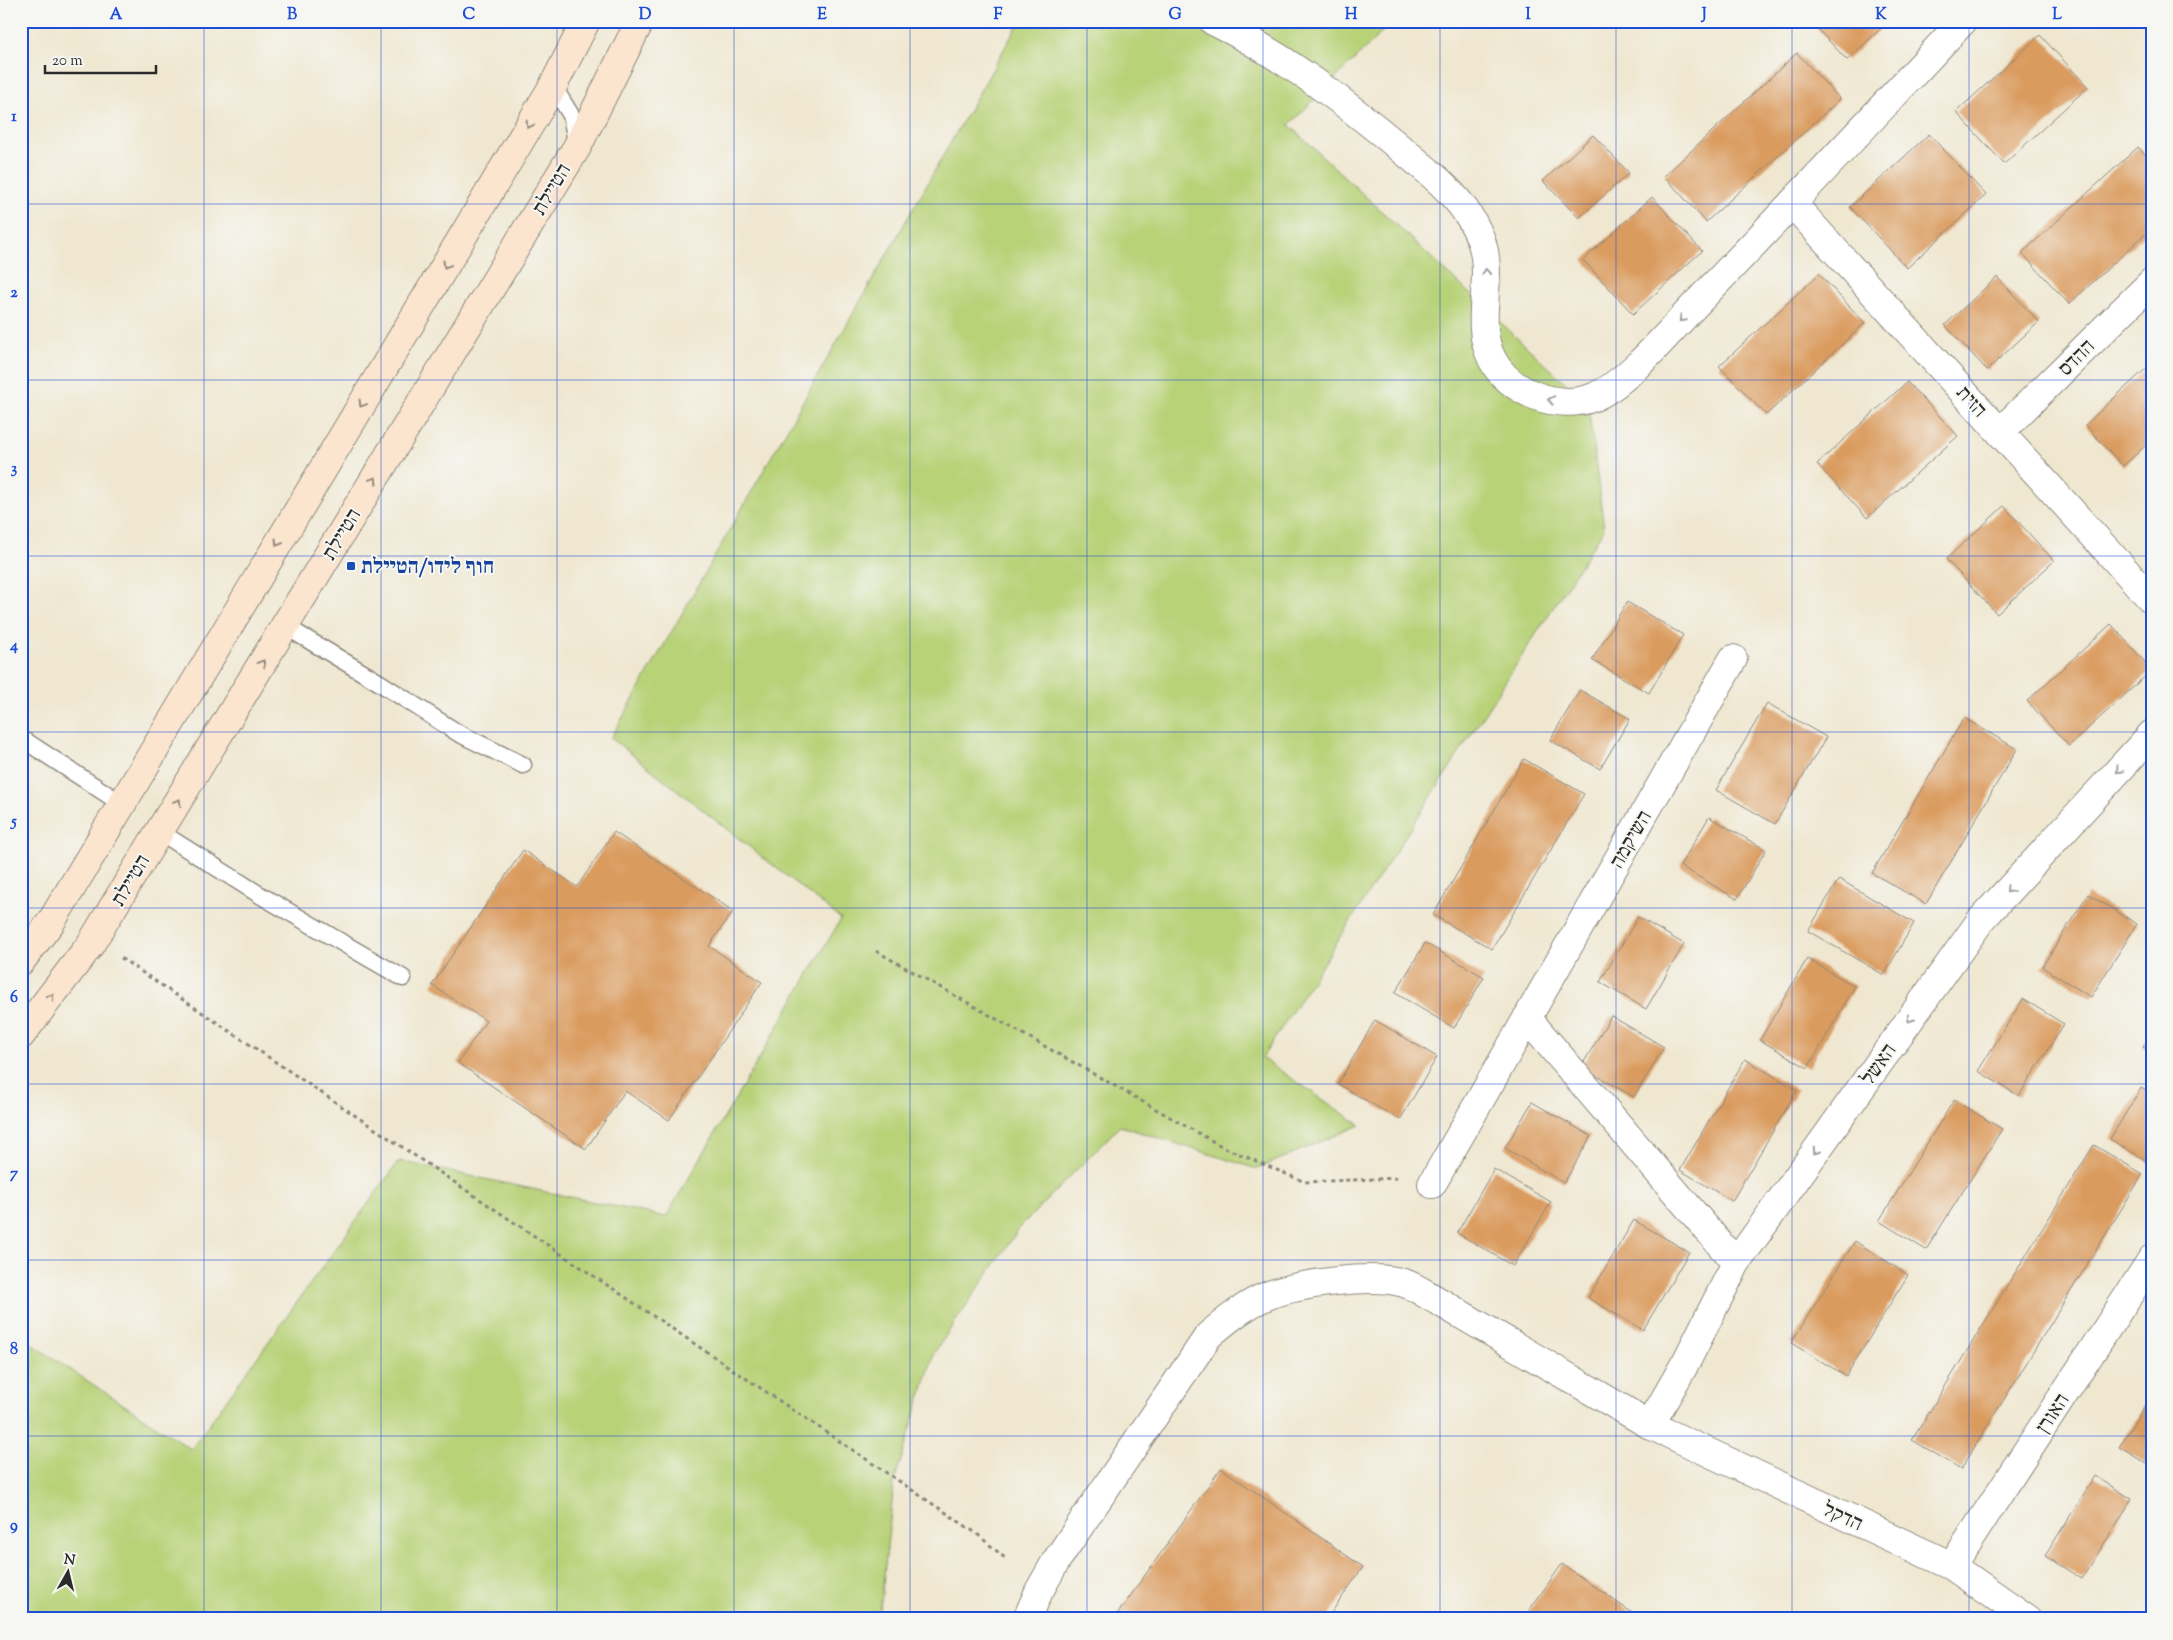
<svg xmlns="http://www.w3.org/2000/svg" width="2173" height="1640" viewBox="0 0 2173 1640" font-family="'Sorts Mill Goudy','Frank Ruhl Libre',serif">
<style>
.green{fill:#b8d278;stroke:#727e52}
.building{fill:#da9b5e}
.lines{fill:none;stroke-linecap:round;stroke-linejoin:round}
.lane-casing{stroke:#8d897e;stroke-width:19}
.street-casing{stroke:#8d897e;stroke-width:30}
.secondary-casing{stroke:#8d897e;stroke-width:30}
.path{stroke:#8d897e;stroke-width:3;stroke-dasharray:4 4;stroke-linecap:butt}
.lane{stroke:#fff;stroke-width:16}
.street{stroke:#fff;stroke-width:28}
.secondary{stroke:#fbe5cf;stroke-width:28}
.oneway{stroke:#93887d}
.oneway2{stroke:#a0a0a0}
.grid{fill:none;stroke:#1d4ed8;stroke-width:1;stroke-opacity:0.55}
.transit-dot{fill:#1a4fb4;stroke:#f6f6f2;stroke-width:2}
.labels{text-anchor:middle;stroke-width:4;stroke-linejoin:round;paint-order:stroke}
.street-label{font-size:21px;fill:#2b2b2b;stroke:#f6f6f2}
.transit-label{font-size:21px;font-weight:bold;fill:#164399;stroke:#f6f6f2;text-anchor:start}
.neatline{fill:none;stroke:#1d4ed8;stroke-width:2}
.grid-label{font-size:16px;text-anchor:middle;font-weight:bold;fill:#1d4ed8}
</style>
<rect width="100%" height="100%" fill="#f6f6f2"/>
<filter id="ink" filterUnits="userSpaceOnUse"><feTurbulence type="fractalNoise" baseFrequency=".02" numOctaves="2"/><feDisplacementMap in="SourceGraphic" scale="10" xChannelSelector="R" yChannelSelector="G"/><feConvolveMatrix kernelMatrix="1 2 1 2 8 2 1 2 1" color-interpolation-filters="sRGB"/></filter>
<filter id="wash" filterUnits="userSpaceOnUse"><feTurbulence type="fractalNoise" baseFrequency=".0096" numOctaves="4" result="noise"/><feDisplacementMap in="SourceGraphic" scale="20" xChannelSelector="R" yChannelSelector="G"/><feGaussianBlur stdDeviation="1.12" result="paint"/><feColorMatrix in="noise" values="0 0 0 0 0 0 0 0 0 0 0 0 0 0 0 0 0 1.4 0 .05"/><feComposite in="paint" operator="in"/></filter>
<g filter="url(#wash)">
<rect width="100%" height="100%" fill="#efe7d0"/>
<!-- green -->
<path class="green" d="M1020 21H1393L1289 125 1588 404 1604 529 1262 1058 1360 1125 1257 1169 1120 1126 1020 1227 934 1353 894 1483 880 1611 876 1619H21V1337L191 1449 399 1161 666 1217 841 919 611 738Z"/>
<g id="blocks">
<!-- building -->
<path class="building" d="M1816 21H1889L1847 60 1813 24Z
M2040 35 2088 87 2004 164 1956 112Z
M1797 53 1840 99 1706 222 1664 176Z
M1929 134 1986 195 1907 268 1850 207Z
M1593 135 1629 173 1579 218 1543 181Z
M2138 147 2152 161V228L2069 304 2022 253Z
M1652 197 1702 251 1633 314 1583 260Z
M1819 274 1865 323 1766 415 1719 366Z
M1997 277 2039 322 1987 370 1945 325Z
M2152 363V440L2123 466 2085 425Z
M1907 382 1958 436 1867 518 1817 464Z
M2004 506 2054 561 1997 614 1946 559Z
M1627 602 1683 635 1649 693 1592 660Z
M2111 624 2152 670 2069 746 2027 701Z
M1580 690 1630 719 1600 769 1550 740Z
M1767 703 1826 737 1775 824 1716 790Z
M1964 718 2017 749 1926 904 1872 873Z
M1524 759 1584 794 1492 949 1433 915Z
M1709 817 1766 850 1737 899 1680 866Z
M614 832 733 911 709 946 762 982 669 1120 625 1091 586 1149 458 1063 486 1021 432 985 523 850 577 887Z
M2152 852V865L2145 858Z
M1839 879 1914 923 1884 975 1808 931Z
M2088 894 2137 924 2091 997 2042 967Z
M1638 917 1684 944 1646 1009 1600 982Z
M1425 943 1484 977 1454 1028 1395 993Z
M1807 959 1855 986 1808 1068 1760 1040Z
M2023 999 2064 1024 2019 1096 1978 1071Z
M1611 1016 1664 1047 1634 1097 1581 1067Z
M1375 1020 1437 1057 1400 1120 1338 1084Z
M2152 1033V1052L2143 1047Z
M1745 1059 1797 1090 1732 1201 1680 1170Z
M2141 1088 2152 1094V1164L2110 1139Z
M1954 1100 2002 1129 1926 1250 1879 1221Z
M1532 1102 1591 1136 1564 1183 1505 1148Z
M2094 1145 2143 1174 1961 1469 1912 1440Z
M1494 1169 1551 1202 1513 1266 1457 1233Z
M1634 1220 1689 1252 1643 1330 1588 1298Z
M1855 1241 1908 1275 1846 1376 1791 1343Z
M2152 1394V1467L2119 1447Z
M1221 1468 1363 1567 1327 1619H1114Z
M2095 1476 2132 1499 2082 1579 2045 1556Z
M1562 1564 1641 1619H1523Z"/>
</g>
</g>
<g filter="url(#ink)">
<use href="#blocks" fill-opacity="0" stroke="#8d897e" stroke-width="1"/>
<g class="lines">
<defs>
<path id="lane" d="M553 86 571 115 577 147
M285 626 380 683 458 733 523 765
M27 742 122 804
M160 832 260 895 403 978"/>
<path id="street" d="M1213 21C1279 53 1338 97 1394 143 1428 171 1468 200 1482 243 1494 282 1473 322 1492 359 1509 393 1559 411 1594 397 1626 384 1668 333 1693 307 1784 213 1873 117 1963 21
M1792 203 2152 600
M2000 432 2152 282
M1527 1018 1736 1263
M1432 1184 1733 659
M1650 1425 1686 1362 1736 1263 1981 920 2152 734
M1952 1566 2152 1259
M1027 1619 1039 1591 1056 1561 1209 1335C1227 1320 1246 1304 1269 1295 1299 1284 1373 1273 1404 1283 1416 1287 1427 1295 1438 1301L1650 1425 1952 1566 2028 1619"/>
<path id="secondary" d="M21 961 51 922 122 804 553 86 586 21
M21 1035 90 945 577 147 640 21"/>
</defs>
<!-- lane casing -->
<use href="#lane" class="lane-casing"/>
<!-- street casing -->
<use href="#street" class="street-casing"/>
<!-- secondary casing -->
<use href="#secondary" class="secondary-casing"/>
<!-- path -->
<path class="path" d="M876 951 1223 1147 1305 1182 1399 1178
M121 958 976 1533 1006 1559"/>
<!-- lane -->
<use href="#lane" class="lane"/>
<!-- street -->
<use href="#street" class="street"/>
<!-- secondary -->
<use href="#secondary" class="secondary"/>
</g>
<!-- one-way arrows -->
<defs><path id="oneway-chevron" d="M-2-3.5L2.5 0L-2 3.5" fill="none" stroke-width="1.6" stroke-linecap="round" stroke-linejoin="round" transform="scale(1.25)"/></defs>
<g class="oneway">
<use href="#oneway-chevron" transform="translate(529 125) rotate(121)"/>
<use href="#oneway-chevron" transform="translate(446 265) rotate(121)"/>
<use href="#oneway-chevron" transform="translate(362 404) rotate(121)"/>
<use href="#oneway-chevron" transform="translate(374 480) rotate(-59)"/>
<use href="#oneway-chevron" transform="translate(278 543) rotate(121)"/>
<use href="#oneway-chevron" transform="translate(262 663) rotate(-59)"/>
<use href="#oneway-chevron" transform="translate(178 802) rotate(-59)"/>
<use href="#oneway-chevron" transform="translate(51 997) rotate(-53)"/>
</g>
<g class="oneway2">
<use href="#oneway-chevron" transform="translate(1486 272) rotate(-93)"/>
<use href="#oneway-chevron" transform="translate(1682 319) rotate(134)"/>
<use href="#oneway-chevron" transform="translate(1551 400) rotate(-170)"/>
<use href="#oneway-chevron" transform="translate(2119 770) rotate(133)"/>
<use href="#oneway-chevron" transform="translate(2009 890) rotate(133)"/>
<use href="#oneway-chevron" transform="translate(1910 1019) rotate(125)"/>
<use href="#oneway-chevron" transform="translate(1816 1151) rotate(125)"/>
</g>
</g>
<!-- grid -->
<path class="grid" d="M204 21V1619M381 21V1619M557 21V1619M734 21V1619M910 21V1619M1087 21V1619M1263 21V1619M1440 21V1619M1616 21V1619M1792 21V1619M1969 21V1619M21 204H2152M21 380H2152M21 556H2152M21 732H2152M21 908H2152M21 1084H2152M21 1260H2152M21 1436H2152"/>
<!-- markers -->
<rect class="transit-dot" x="346" y="561" width="10" height="10" rx="2.5"/>
<g class="labels">
<!-- street labels -->
<g class="street-label">
<text transform="translate(551 189) rotate(-59)" y="7">הטיילת</text>
<text transform="translate(2076 357) rotate(-45)" y="7">ההדס</text>
<text transform="translate(1972 401) rotate(48)" y="7">הזית</text>
<text transform="translate(341 534) rotate(-59)" y="7">הטיילת</text>
<text transform="translate(1630 839) rotate(-60)" y="7">השיקמה</text>
<text transform="translate(130 880) rotate(-59)" y="7">הטיילת</text>
<text transform="translate(1878 1064) rotate(-55)" y="7">האשל</text>
<text transform="translate(2052 1413) rotate(-57)" y="7">האורן</text>
<text transform="translate(1843 1516) rotate(25)" y="7">הדקל</text>
</g>
<!-- transit labels -->
<g class="transit-label">
<text x="361" y="573">חוף לידו/הטיילת</text>
</g>
</g>
<!-- margin -->
<rect width="2173" height="1640" fill="none" stroke="#f6f6f2" stroke-width="55"/>
<!-- north arrow -->
<g transform="translate(68 1572) rotate(8)" stroke="#f6f6f2" stroke-width="4" paint-order="stroke">
<path d="M0-4L9 19L0 12L-9 19Z" fill="#2b2b2b"/>
<text y="-8" font-size="14" font-weight="bold" text-anchor="middle" fill="#2b2b2b">N</text>
</g>
<!-- scale -->
<path d="M45 65v8h111v-8" fill="none" stroke="#2b2b2b" stroke-width="2.5"/>
<text x="52" y="65" font-size="15" fill="#2b2b2b" stroke="#f6f6f2" stroke-width="4" paint-order="stroke">20 m</text>
<rect x="28" y="28" width="2118" height="1584" class="neatline"/>
<g class="grid-label">
<text x="116" y="19">A</text>
<text x="292" y="19">B</text>
<text x="469" y="19">C</text>
<text x="645" y="19">D</text>
<text x="822" y="19">E</text>
<text x="998" y="19">F</text>
<text x="1175" y="19">G</text>
<text x="1351" y="19">H</text>
<text x="1528" y="19">I</text>
<text x="1704" y="19">J</text>
<text x="1881" y="19">K</text>
<text x="2057" y="19">L</text>
<text x="14" y="121">1</text>
<text x="14" y="297">2</text>
<text x="14" y="473">3</text>
<text x="14" y="650">4</text>
<text x="14" y="826">5</text>
<text x="14" y="1002">6</text>
<text x="14" y="1178">7</text>
<text x="14" y="1354">8</text>
<text x="14" y="1530">9</text>
</g>
</svg>
